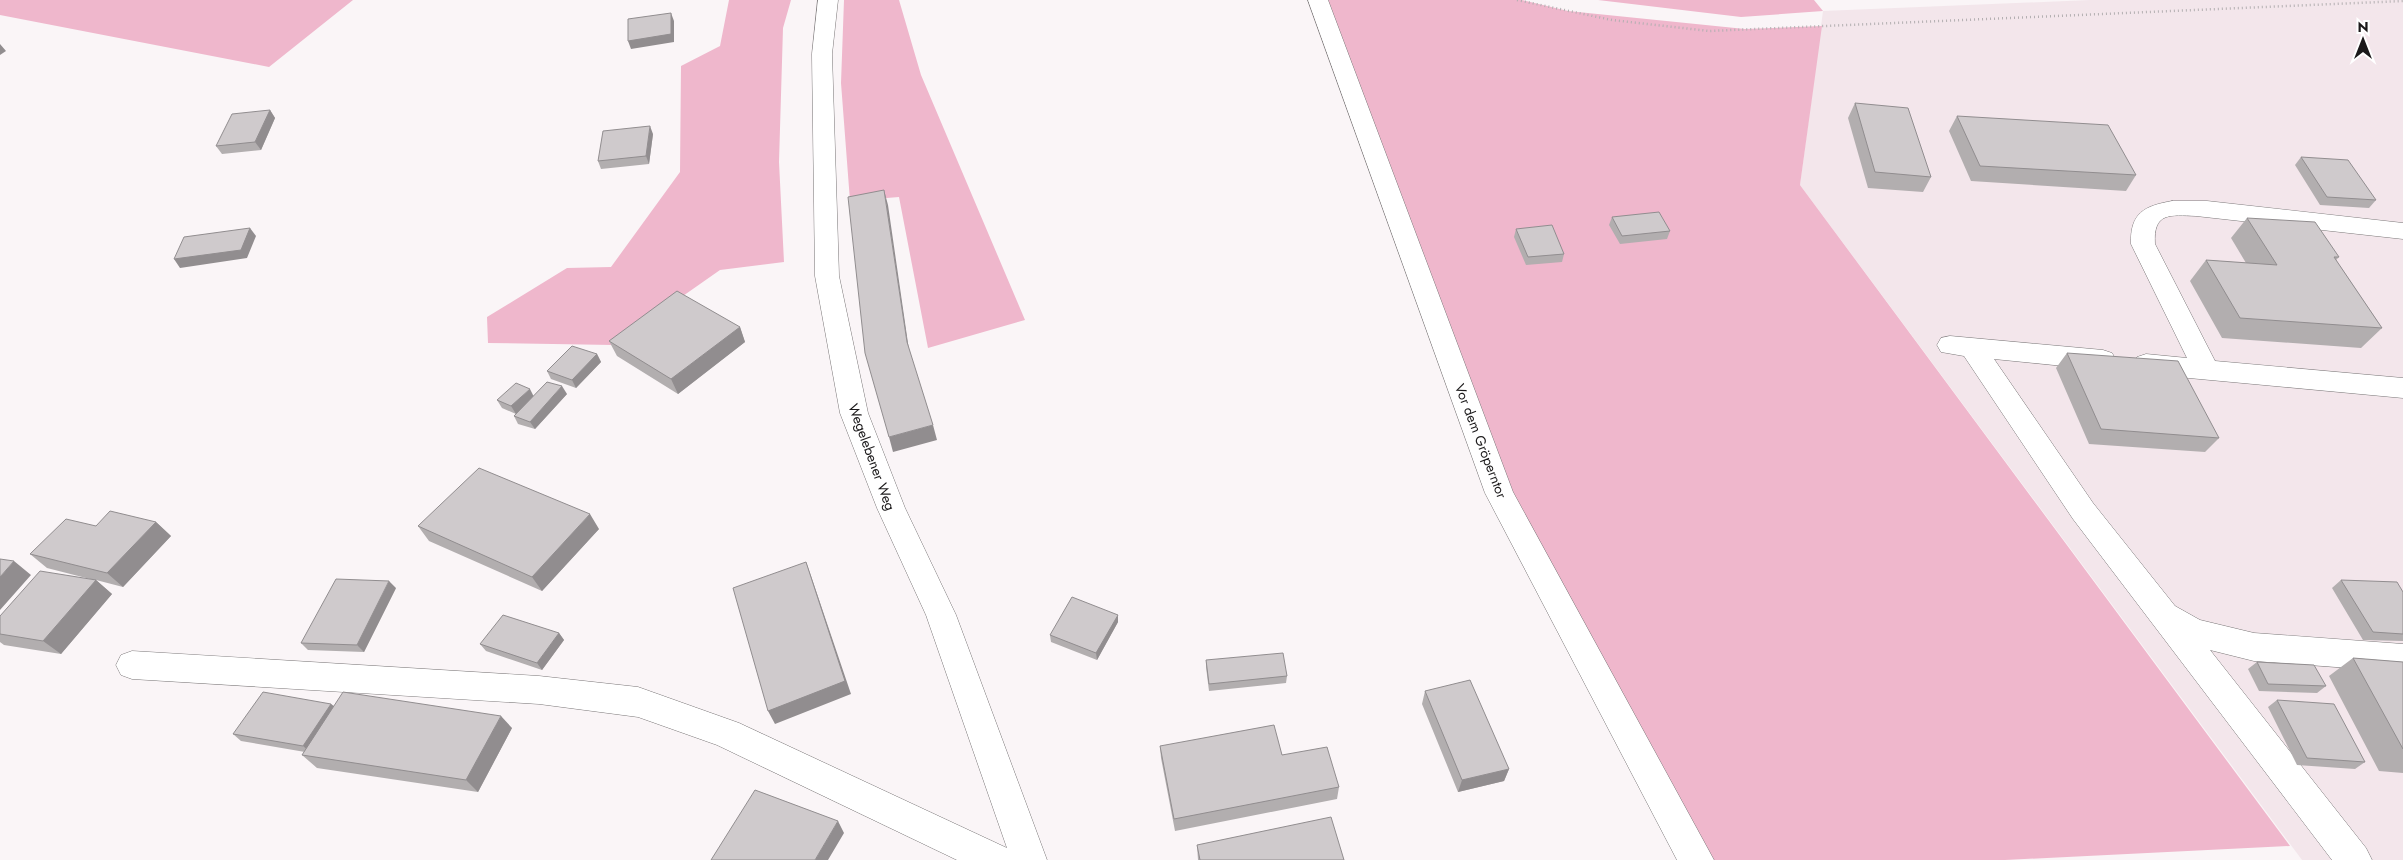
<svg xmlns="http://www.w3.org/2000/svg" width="2403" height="860" viewBox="0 0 2403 860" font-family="Jost,sans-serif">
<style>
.built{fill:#f3e6eb}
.green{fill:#efb7cc}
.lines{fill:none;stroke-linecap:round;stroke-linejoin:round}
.minor-casing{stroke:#7a7778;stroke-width:1}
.path{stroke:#b3afb1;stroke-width:2.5;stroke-dasharray:1 3;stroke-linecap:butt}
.minor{fill:#fff;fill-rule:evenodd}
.wall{fill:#b2aeaf}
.shaded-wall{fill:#918d8f}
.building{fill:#cfcacc;stroke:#918d8f}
.labels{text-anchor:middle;stroke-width:4;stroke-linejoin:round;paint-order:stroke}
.street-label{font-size:14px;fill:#1b191a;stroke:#fff}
</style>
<rect width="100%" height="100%" fill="#faf5f7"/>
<!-- built -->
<path class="built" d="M2090 0H2403V860H2302L1800 185 1823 11Z"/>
<!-- green -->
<path class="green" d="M0 0H353L269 67 0 15Z
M729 0H791L783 28 779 162 784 262 720 270 613 345 488 343 487 317 567 268 611 267 680 172 681 66 720 46Z
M844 0H899L921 75 1025 320 928 348 899 197 850 201 841 83Z
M1328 0H1522L1568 11 1745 29 1822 26 1800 185 2290 846 2005 860H1712L1511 490Z
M1598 0H1814L1823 11 1741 17Z"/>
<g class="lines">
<defs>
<path id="minor" d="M818 0H838L832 54 839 276 868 413 905 508 956 615 1047 860H957L717 745 638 717 539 704 132 679 121 675 116 665 121 655 132 651 539 676 638 687 739 723 1007 848 926 615 877 508 840 413 815 276 812 54Z
M1308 0H1328L1513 492 1714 860H1677L1485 493Z
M2172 201H2207L2403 223V239L2196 216C2170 215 2153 212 2155 244L2215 361 2403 378V398L2146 374 2137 371 2133 364 2137 357 2146 354 2187 358 2131 244C2130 213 2144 206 2172 201Z
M1950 336 2103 350 2112 353 2116 360 2112 367 2103 370 1994 359 2093 503 2175 606 2200 620 2254 633 2403 644V672L2254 661 2210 650 2366 848 2372 860H2332L2073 519 1964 356 1941 352 1937 345 1941 338Z"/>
</defs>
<!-- minor casing -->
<use href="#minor" class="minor-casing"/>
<!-- path -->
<path class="path" d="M1517 0 1612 20 1709 31 2403 1"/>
<!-- minor -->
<use href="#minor" class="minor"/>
</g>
<!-- wall -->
<path class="wall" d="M1855 103 1931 177 1923 192 1868 188 1848 118Z
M270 110 275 118 261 150 222 154 216 146Z
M1957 116 2136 175 2126 191 1971 181 1949 131Z
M653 134 649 164 601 169 598 161Z
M2301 157 2376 200 2369 208 2320 205 2295 165Z
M1612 217 1670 231 1667 239 1620 244 1609 225Z
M2247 218 2339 257 2336 260 2382 328 2361 348 2222 338 2190 281 2206 260 2246 263 2231 238Z
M1516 229 1564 254 1562 262 1526 265 1514 237Z
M740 327 745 342 678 394 617 356 609 341Z
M2067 353 2219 438 2205 452 2089 444 2056 368Z
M597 354 601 362 576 388 551 379 547 371Z
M567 394 535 429 518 424 514 416 519 411 516 414 502 408 497 400 533 396Z
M156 522 171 536 123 587 96 580 112 594 61 654 4 645 0 642V616L94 580 47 568 30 554 96 526Z
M418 526 599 529 542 591 429 541Z
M2341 580 2403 592V641L2363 640 2332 588Z
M396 588 364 652 308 650 301 643Z
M1118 615V622L1097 660 1051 642 1050 635Z
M559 633 564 640 542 670 486 651 480 644Z
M2353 658 2403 662V773L2379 771 2329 676Z
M1206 660 1287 676 1286 683 1209 691 1206 667Z
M2257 662 2326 686 2317 693 2259 691 2248 669Z
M1425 691 1509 769 1504 781 1458 792 1422 704Z
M2277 700 2365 762 2355 769 2297 765 2268 707Z
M331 704 334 706 512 728 478 792 317 768 302 755 305 752 241 741 233 734Z
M1160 746 1282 755 1339 787 1337 799 1175 831 1161 758Z
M1197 845 1344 860H1198Z"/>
<!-- shaded-wall -->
<path class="shaded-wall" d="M671 13 674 21V42L631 49 628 41Z
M0 44 6 51 0 55Z
M270 110 275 118 261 150 255 142Z
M650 126 653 134 649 164 646 156Z
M884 190 888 205 910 357 907 342Z
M250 228 256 236 247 258 180 268 174 259Z
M740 327 745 342 678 394 671 379Z
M597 354 601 362 576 388 572 380Z
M562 386 567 394 535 429 530 422Z
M530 389 534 397 516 414 511 406Z
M933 425 937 440 893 452 889 437Z
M590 514 599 529 542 591 532 577Z
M156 522 171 536 123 587 107 573Z
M14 561 31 575 0 610V577Z
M806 562 811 576 851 694 775 724 768 711Z
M96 580 112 594 61 654 43 641Z
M389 581 396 588 364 652 357 645Z
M1118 615V622L1097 660 1096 653Z
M559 633 564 640 542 670 537 663Z
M331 704 339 711 311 753 303 746Z
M501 716 512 728 478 792 466 780Z
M1509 769 1504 781 1458 792 1462 780Z
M838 821 844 833 828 860H815Z"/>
<!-- building -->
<path class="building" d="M671 13V34L628 41V19Z
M1855 103 1908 108 1931 177 1875 172Z
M270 110 255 142 216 146 232 114Z
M1957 116 2108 125 2136 175 1980 166Z
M650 126 646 156 598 161 603 131Z
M2301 157 2348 160 2376 200 2327 197Z
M884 190 907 342 933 425 889 437 865 353 848 197Z
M1659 212 1670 231 1622 236 1612 217Z
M2247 218 2315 222 2339 257H2334L2382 328 2240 318 2206 260 2277 265Z
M1552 225 1564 254 1528 257 1516 229Z
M250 228 241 250 174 259 184 237Z
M677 291 740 327 671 379 609 341Z
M572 346 597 354 572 380 547 371Z
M2067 353 2178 361 2219 438 2101 429Z
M547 382 562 386 530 422 514 416Z
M516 383 530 389 511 406 497 400Z
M479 468 590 514 532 577 418 526Z
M110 511 156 522 107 573 30 554 66 519 96 526Z
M0 559 14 561 0 577Z
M806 562 845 681 768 711 733 588Z
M40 571 96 580 43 641 0 634V616Z
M336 579 389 581 357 645 301 643Z
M2341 580 2397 582 2403 592V634L2373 632Z
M1072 597 1118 615 1096 653 1050 635Z
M503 615 559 633 537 663 480 644Z
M1283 653 1287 676 1209 684 1206 660Z
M2353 658 2403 662V749Z
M2257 662 2314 665 2326 686 2268 684Z
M1470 680 1509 769 1462 780 1425 691Z
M263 692 331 704 303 746 233 734Z
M343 692 501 716 466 780 302 755Z
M2277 700 2334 704 2365 762 2307 758Z
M1274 725 1282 755 1327 747 1339 787 1174 819 1160 746Z
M755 790 838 821 815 860H711Z
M1331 817 1344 860H1200L1197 845Z"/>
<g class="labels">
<!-- street labels -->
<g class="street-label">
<text transform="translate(1481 441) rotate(69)" y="5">Vor dem Gröperntor</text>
<text transform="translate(872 457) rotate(70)" y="5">Wegelebener Weg</text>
</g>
</g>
<!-- north arrow -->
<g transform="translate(2363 40)" stroke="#ffffff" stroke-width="4" paint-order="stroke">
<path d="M0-4L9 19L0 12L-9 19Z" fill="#1b191a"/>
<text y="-8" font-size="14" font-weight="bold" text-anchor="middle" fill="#1b191a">N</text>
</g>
</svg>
